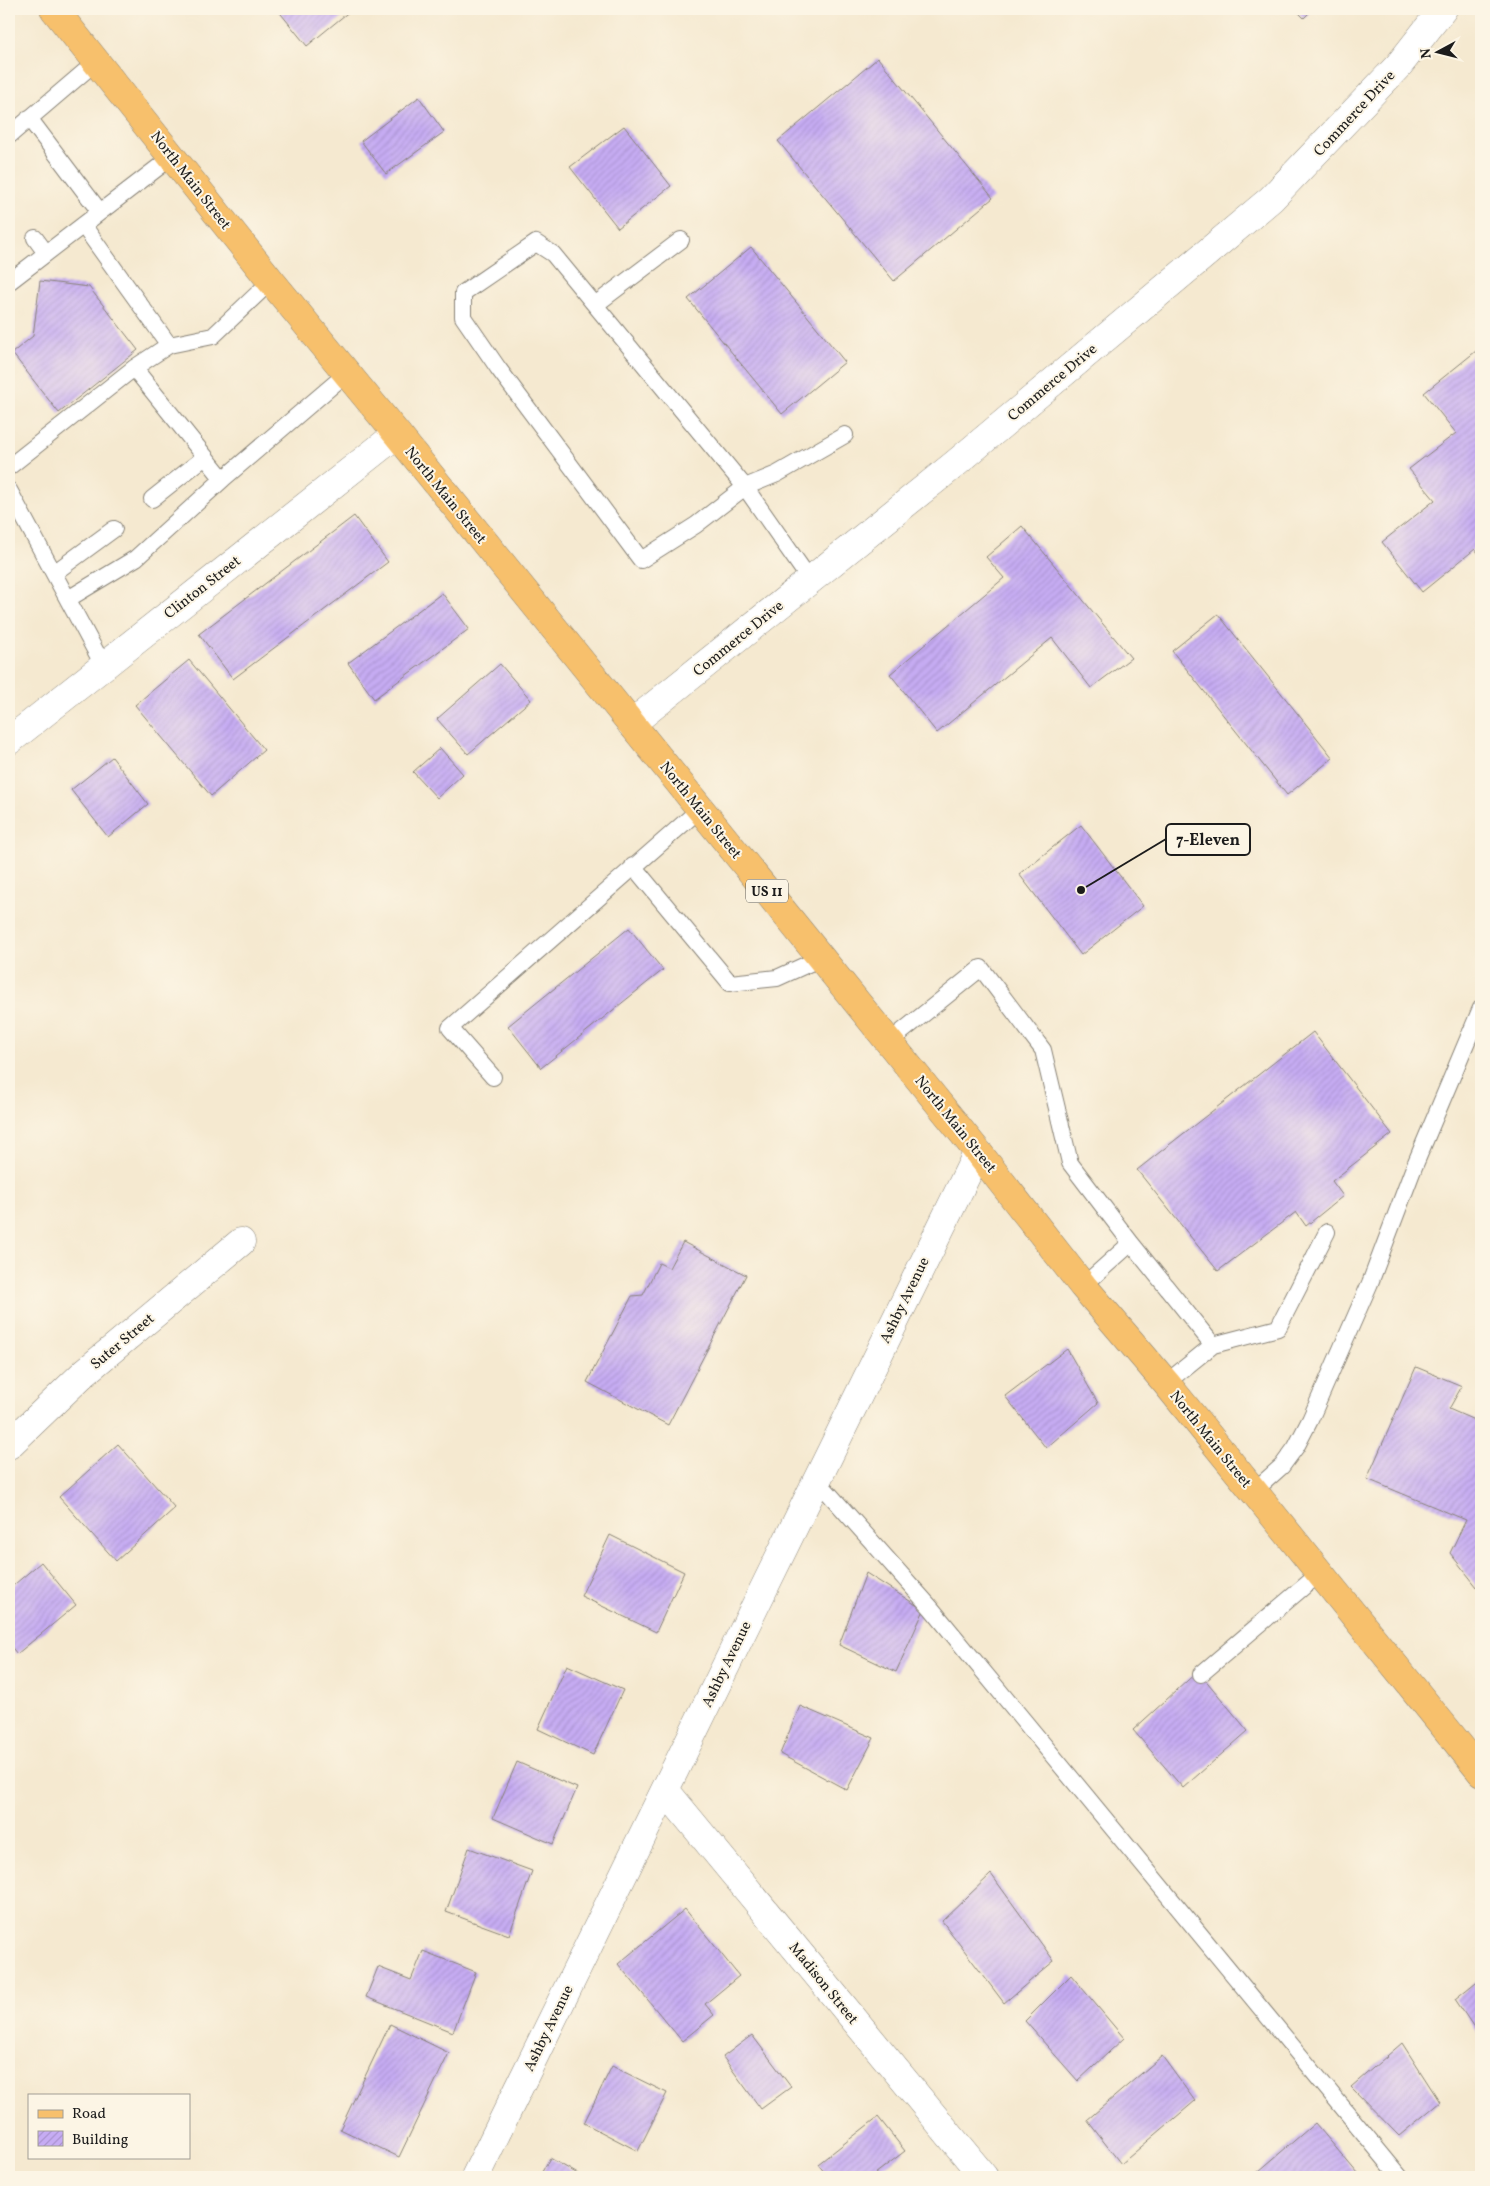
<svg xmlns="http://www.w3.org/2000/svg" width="1490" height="2186" viewBox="0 0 1490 2186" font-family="Vollkorn,serif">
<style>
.building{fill:url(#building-hatch)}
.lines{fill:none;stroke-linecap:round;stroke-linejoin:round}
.service-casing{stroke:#888276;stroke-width:18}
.minor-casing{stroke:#888276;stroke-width:29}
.primary-casing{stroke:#888276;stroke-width:29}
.service{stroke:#fff;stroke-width:16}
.minor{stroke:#fff;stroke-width:28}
.primary{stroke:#f7c06c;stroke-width:28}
.labels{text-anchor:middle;stroke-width:4;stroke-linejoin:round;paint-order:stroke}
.shield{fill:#fcf5e5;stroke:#5f5d58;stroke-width:1}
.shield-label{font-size:14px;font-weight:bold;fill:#1c1c1c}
.street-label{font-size:15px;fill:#1c1c1c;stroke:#fcf5e5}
.leader{fill:none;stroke:#1c1c1c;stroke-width:2}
.callout-dot{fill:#1c1c1c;stroke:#fcf5e5;stroke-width:2}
.callout{fill:#fcf5e5;stroke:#1c1c1c;stroke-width:2}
.callout-label{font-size:16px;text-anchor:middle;font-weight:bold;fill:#1c1c1c}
</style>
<defs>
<pattern id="building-hatch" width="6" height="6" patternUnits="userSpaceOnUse" patternTransform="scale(1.25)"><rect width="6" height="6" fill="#c6acf3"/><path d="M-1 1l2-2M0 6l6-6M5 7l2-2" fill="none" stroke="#aa93d0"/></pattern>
</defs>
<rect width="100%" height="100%" fill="#fcf5e5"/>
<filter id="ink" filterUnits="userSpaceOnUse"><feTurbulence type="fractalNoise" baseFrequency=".02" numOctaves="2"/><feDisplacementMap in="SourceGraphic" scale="10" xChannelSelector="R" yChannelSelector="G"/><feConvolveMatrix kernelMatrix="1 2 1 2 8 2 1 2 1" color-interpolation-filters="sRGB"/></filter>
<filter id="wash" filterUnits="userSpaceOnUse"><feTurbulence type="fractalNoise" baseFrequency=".0096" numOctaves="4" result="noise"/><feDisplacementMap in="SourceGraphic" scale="20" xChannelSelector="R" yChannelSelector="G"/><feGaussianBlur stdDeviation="1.12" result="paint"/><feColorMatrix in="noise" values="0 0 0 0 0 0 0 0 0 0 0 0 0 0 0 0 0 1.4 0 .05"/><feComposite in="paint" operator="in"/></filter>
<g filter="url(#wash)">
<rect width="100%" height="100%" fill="#f5e9d0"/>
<g id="blocks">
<!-- building -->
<path class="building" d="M277 9H349L351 10 307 46Z
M1295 9H1313L1304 18Z
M878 58 993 198 894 281 778 141Z
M419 97 444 132 386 174 361 141Z
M624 126 671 186 618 228 570 167Z
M751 247 845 362 782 414 688 299Z
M40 281 89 287 138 350 59 413 12 353 33 336Z
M1481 347V557L1475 549 1422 592 1382 542 1435 500 1409 469 1456 433 1424 393Z
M354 516 388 562 233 679 199 634Z
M1022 526 1131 658 1091 688 1052 638 937 733 890 674 1004 578 986 557Z
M442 593 469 629 374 699 348 663Z
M1218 614 1333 758 1287 795 1172 651Z
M189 660 264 750 211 796 135 705Z
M500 664 531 700 468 754 437 719Z
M440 748 463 774 437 798 413 772Z
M112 757 148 804 108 837 71 790Z
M1081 825 1143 906 1081 955 1019 874Z
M629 928 663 970 541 1068 508 1026Z
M1313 1032 1392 1134 1332 1181 1343 1196 1306 1226 1296 1212 1218 1271 1137 1170Z
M683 1242 746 1275 668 1425 587 1382 632 1296 643 1295 659 1263 669 1268Z
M1067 1349 1098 1403 1046 1448 1005 1396Z
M1416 1367 1462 1386 1449 1409 1481 1423V1592L1450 1553 1466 1520 1367 1479Z
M118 1444 175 1508 116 1561 59 1497Z
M610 1535 684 1572 656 1632 581 1596Z
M41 1562 76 1605 17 1654 9 1644V1589Z
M866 1573 924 1610 896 1672 839 1645Z
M567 1665 623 1690 593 1755 538 1729Z
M1198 1671 1248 1731 1183 1788 1133 1730Z
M800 1706 874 1738 847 1790 780 1754Z
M517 1762 577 1788 553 1844 493 1818Z
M469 1848 532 1871 509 1935 446 1912Z
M991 1874 1054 1961 1004 2003 942 1921Z
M685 1909 739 1976 705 2004 714 2015 682 2041 618 1964Z
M423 1951 476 1972 453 2032 366 1997 378 1967 411 1980Z
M1071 1975 1124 2038 1078 2081 1025 2021Z
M1481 1978V2038L1455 1999Z
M390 2024 449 2053 399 2157 340 2129Z
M752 2035 791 2087 761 2109 723 2057Z
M1402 2043 1440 2102 1399 2136 1351 2087Z
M1162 2056 1195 2101 1121 2164 1087 2120Z
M612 2066 667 2093 638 2151 584 2123Z
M878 2117 905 2151 871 2177H828L818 2164Z
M1315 2123 1358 2174 1354 2177H1252Z
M550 2158 583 2177H539Z"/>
</g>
</g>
<g filter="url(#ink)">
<use href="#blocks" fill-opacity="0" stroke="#888276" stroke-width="1"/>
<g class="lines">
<defs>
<path id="service" d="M29 118 100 212
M9 136 97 61
M83 225 169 345
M35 238 46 253
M9 282 173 156
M595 305 681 240
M134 368 223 479 347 373
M9 467 134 368 169 345 213 336 271 281
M9 490 103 665
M152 499 205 457
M54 573 114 529
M810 580 745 487 696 525 641 560 498 368 463 317V293L536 243 553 254 745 487 777 474 845 435
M68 599 136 558 223 479
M633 866 730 983 777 978 821 958
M889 1042 981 968 1043 1050 1070 1163 1131 1243
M493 1077 450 1028 700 809
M1083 1286 1131 1243 1213 1345 1278 1328 1327 1232
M1166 1383 1213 1345
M816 1479 931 1608 1400 2177
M1254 1491 1282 1466 1296 1447 1310 1420 1370 1283 1414 1167 1481 1008
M1201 1674 1320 1573"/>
<path id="minor" d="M631 724 955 464 1271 199 1399 65 1443 9
M9 741 397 434
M9 1445 85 1372 241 1242
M665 1790 984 2177
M475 2177 978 1152"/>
<path id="primary" d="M54 9 271 281 397 434 978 1152 1083 1286 1166 1383 1481 1772"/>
</defs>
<!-- service casing -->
<use href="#service" class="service-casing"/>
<!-- minor casing -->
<use href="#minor" class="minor-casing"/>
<!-- primary casing -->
<use href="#primary" class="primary-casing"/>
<!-- service -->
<use href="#service" class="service"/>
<!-- minor -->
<use href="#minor" class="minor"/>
<!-- primary -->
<use href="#primary" class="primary"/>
</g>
</g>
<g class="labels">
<!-- shield labels -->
<rect class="shield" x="746" y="879.5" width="42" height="23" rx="4"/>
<g class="shield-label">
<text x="767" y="896">US 11</text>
</g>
<!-- street labels -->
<g class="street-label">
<text transform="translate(1354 113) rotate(-47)" y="5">Commerce Drive</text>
<text transform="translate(191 180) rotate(52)" y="5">North Main Street</text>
<text transform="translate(1052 382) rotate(-40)" y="5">Commerce Drive</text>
<text transform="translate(446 495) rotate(51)" y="5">North Main Street</text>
<text transform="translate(202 587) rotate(-38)" y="5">Clinton Street</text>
<text transform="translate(738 638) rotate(-39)" y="5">Commerce Drive</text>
<text transform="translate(701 810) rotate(51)" y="5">North Main Street</text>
<text transform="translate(956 1124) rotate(51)" y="5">North Main Street</text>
<text transform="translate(904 1300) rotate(-64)" y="5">Ashby Avenue</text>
<text transform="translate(122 1341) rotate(-40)" y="5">Suter Street</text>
<text transform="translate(1211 1439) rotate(51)" y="5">North Main Street</text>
<text transform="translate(726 1664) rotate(-64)" y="5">Ashby Avenue</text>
<text transform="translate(824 1983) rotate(51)" y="5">Madison Street</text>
<text transform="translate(548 2028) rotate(-64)" y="5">Ashby Avenue</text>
</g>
</g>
<!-- callouts -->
<path class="leader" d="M1081 890L1166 839"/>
<circle class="callout-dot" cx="1081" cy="890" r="5"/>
<rect class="callout" x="1166" y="824" width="84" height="31" rx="5"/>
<g class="callout-label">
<text x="1208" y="845">7-Eleven</text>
</g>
<!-- margin -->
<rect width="1490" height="2186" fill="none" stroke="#fcf5e5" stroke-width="30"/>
<!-- legend -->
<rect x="28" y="2094" width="162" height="65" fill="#fcf5e5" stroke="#a29e95"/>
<rect x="38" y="2110" width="25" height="8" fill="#f7c06c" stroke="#a29e95"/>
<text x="72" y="2118" font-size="15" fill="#1c1c1c">Road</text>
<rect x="38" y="2131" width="25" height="15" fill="url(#building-hatch)" stroke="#a29e95"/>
<text x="72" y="2144" font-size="15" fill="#1c1c1c">Building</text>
<!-- north arrow -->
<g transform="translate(1438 52) rotate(263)" stroke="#fcf5e5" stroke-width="4" paint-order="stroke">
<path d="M0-4L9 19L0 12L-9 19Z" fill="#1c1c1c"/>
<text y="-8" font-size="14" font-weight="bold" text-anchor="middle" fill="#1c1c1c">N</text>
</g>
</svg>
